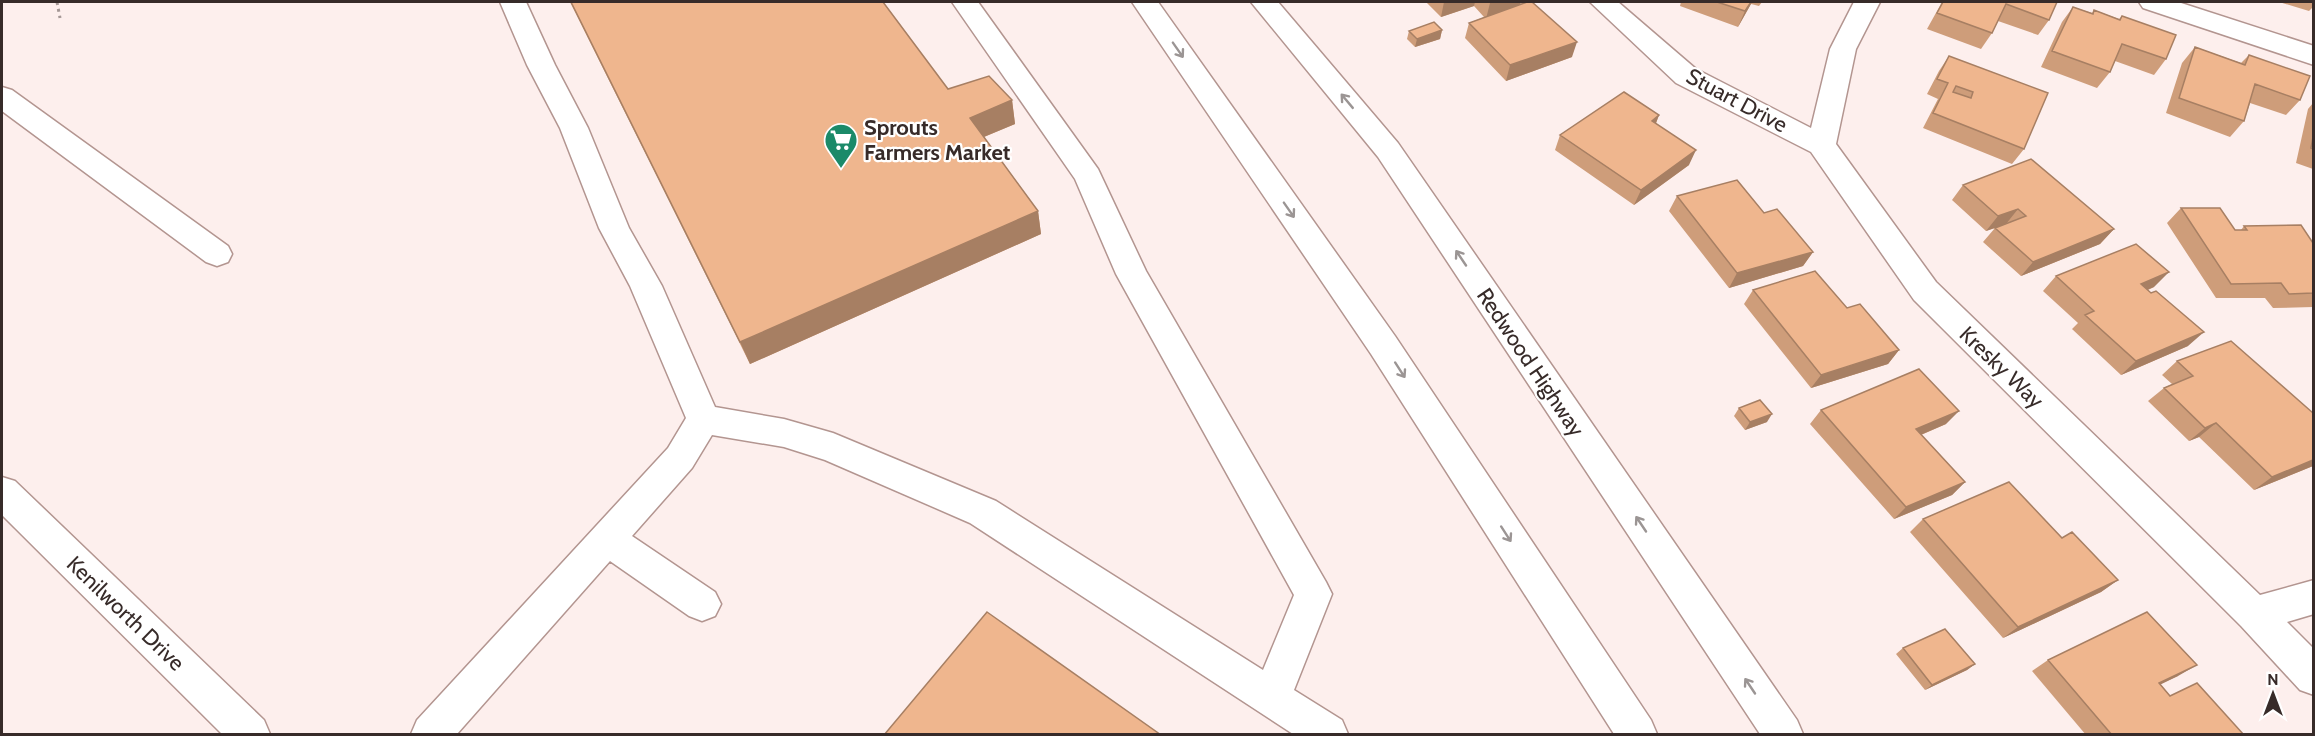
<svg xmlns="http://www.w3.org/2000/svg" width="2315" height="736" viewBox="0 0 2315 736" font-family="Cabin,sans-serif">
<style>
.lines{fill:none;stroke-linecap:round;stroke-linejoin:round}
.minor-casing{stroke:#b39590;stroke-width:3}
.highway-casing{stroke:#b39590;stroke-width:3}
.path{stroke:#a49795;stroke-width:3;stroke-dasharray:3 4;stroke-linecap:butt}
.minor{fill:#fff;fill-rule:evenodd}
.highway{fill:#fff;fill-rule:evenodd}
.wall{fill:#ce9d7a}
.shaded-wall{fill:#a77f63}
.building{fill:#efb68e;stroke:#a77f63;stroke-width:1.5;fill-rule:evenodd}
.oneway{stroke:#9b9594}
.labels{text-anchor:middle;stroke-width:4.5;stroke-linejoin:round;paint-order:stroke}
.street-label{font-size:22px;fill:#372b29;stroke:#fff}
.poi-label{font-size:22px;font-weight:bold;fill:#372b29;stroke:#fff;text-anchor:start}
</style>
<rect width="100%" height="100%" fill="#fdefed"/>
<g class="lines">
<defs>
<path id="minor" d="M500 2H526L555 65 588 128 629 228 662 286 715 407 784 419 833 433 996 501 1263 670 1294 595 1116 274 1075 179 952 2H978L1098 169 1146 271 1326 582 1332 594 1294 690 1342 720 1348 734H1293L970 523 825 460 784 447 712 435 692 468 632 536 715 592 721 604 715 616 702 621 689 616 610 561 457 734H411L417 720 668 448 686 418 630 286 599 228 560 128 527 65Z
M1590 2H1618L1696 69 1811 128 1830 49 1854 2H1880L1856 49 1836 144 1936 282 2260 595 2314 580V614L2287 622 2314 649V695L2300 690 2241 626 1914 300 1811 152 1676 83Z
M2139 2H2178L2314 46V65L2143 8Z
M2 87 12 90 228 246 232 254 228 262 217 266 206 262 2 111Z
M2 477 15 481 264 720 270 734H222L2 515Z"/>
<path id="highway" d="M1132 2H1158L1395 336 1651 720 1657 734H1614L1371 354Z
M1251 2H1278L1398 143 1797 720 1803 734H1760L1378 157Z"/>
</defs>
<!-- minor casing -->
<use href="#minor" class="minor-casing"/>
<!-- highway casing -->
<use href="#highway" class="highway-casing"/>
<!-- path -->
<path class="path" d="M57 2 60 18"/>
<!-- minor -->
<use href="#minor" class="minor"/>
<!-- highway -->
<use href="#highway" class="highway"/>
</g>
<!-- wall -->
<path class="wall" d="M570 2H887L884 3 948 89 1012 100 1015 124 984 137 1038 211 1041 234 750 364Z
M1426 2H1521L1520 4 1572 57 1506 81 1465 38 1469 23 1484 17 1474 6 1441 17Z
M1681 2H1762L1759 6 1751 4 1738 27 1680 6Z
M1942 2H2057L2049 20 2038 35 1998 21 1992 33 1981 49 1927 29Z
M2279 2H2313V7L2309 11Z
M2073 7 2092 13 2094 10 2119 19 2122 16 2166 59 2154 75 2115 61 2110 72 2097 88 2041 67 2062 22Z
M1442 30 1440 39 1415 47 1407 39 1409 31Z
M2195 47 2241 63 2249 55 2300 100 2286 115 2250 103 2244 121 2230 137 2166 113 2182 63Z
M1949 56 2024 149 2012 164 1923 128 1938 99 1927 94 1939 71Z
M2313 103V169L2296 163 2308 109Z
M1659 115 1656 123 1689 165 1634 205 1555 150 1560 135Z
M1963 185 2114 229 2100 244 2021 276 1983 242 1995 228 1986 231 1952 200Z
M1677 196 1764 213 1813 252 1803 266 1729 288 1669 211Z
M2181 208 2235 230H2241L2244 226 2313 243V307L2273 308 2265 298H2216L2167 223Z
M2056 276 2154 287 2148 290 2188 346 2121 375 2072 329 2078 323 2043 291Z
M1753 290 1847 308 1899 350 1888 364 1811 388 1744 304Z
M2177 361 2313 413V466L2254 490 2199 437 2189 441 2148 401 2164 388 2172 384 2162 375Z
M1739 408 1767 422 1745 430 1734 416Z
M1821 410 1946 424 1921 435 1965 482 1952 495 1894 519 1810 424Z
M1923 519 2062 538 2118 580 2101 592 2003 638 1910 532Z
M1903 648 1975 664 1967 670 1925 690 1896 654Z
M2048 660 2178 676 2160 684 2170 696 2244 735H2086L2032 671Z"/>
<!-- shaded-wall -->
<path class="shaded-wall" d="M1444 2H1475L1474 6 1441 17Z
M1495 2H1521L1519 8 1486 19 1490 3Z
M1751 2H1752L1738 27 1745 11Z
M1442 30 1440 39 1415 47 1417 39Z
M1577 42 1572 57 1506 81 1510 65Z
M1012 100 1015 124 974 141 970 118Z
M1659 115 1653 131 1652 121Z
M1696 150 1689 165 1634 205 1641 190Z
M2018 209 2006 224 1986 231 1998 216Z
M1038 211 1041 234 750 364 740 342Z
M2114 229 2100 244 2021 276 2033 262Z
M1813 252 1803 266 1729 288 1737 273Z
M2169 272 2154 287 2127 298 2141 284Z
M2204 332 2188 346 2121 375 2136 361Z
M1899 350 1888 364 1811 388 1821 375Z
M1959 411 1946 424 1904 442 1916 429Z
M1772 414 1767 422 1745 430 1750 422Z
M2216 423 2199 437 2189 441 2205 428Z
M2313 460V466L2254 490 2272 477Z
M1965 482 1952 495 1894 519 1906 507Z
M2118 580 2101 592 2003 638 2018 627Z
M1975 664 1967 670 1925 690 1932 685Z
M2197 665 2178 676 2141 694 2159 683Z"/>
<!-- building -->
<path class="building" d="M571 2H883L948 89 989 76 1012 100 970 118 1038 211 740 342Z
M1527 2H1532L1577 42 1510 65 1469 23Z
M1717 2H1751L1745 11Z
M1943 2H2057L2049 20 2006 4 1992 33 1937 13Z
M2073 7 2093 14 2094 10 2120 20 2122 16 2176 35 2166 59 2122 44 2110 72 2052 51Z
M1434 22 1442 30 1417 39 1409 31Z
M2195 47 2245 65 2249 55 2310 76 2300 100 2255 84 2244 121 2179 98Z
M1949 56 2048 93 2024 149 1933 113 1948 83 1937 79ZM1956 86 1973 92 1971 98 1953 92Z
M1624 92 1659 115 1652 121 1696 150 1641 190 1560 135Z
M2313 137V149L2311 148Z
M2031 159 2114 229 2033 262 1995 228 2026 216 2018 209 1998 216 1963 185Z
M1737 180 1764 213 1777 209 1813 252 1737 273 1677 196Z
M2181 208H2220L2235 230H2247L2244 226 2301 225 2313 243V293L2289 294 2281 283 2231 284Z
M2136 244 2169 272 2141 284 2151 293 2156 291 2204 332 2136 361 2085 315 2094 311 2056 276Z
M1815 271 1847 308 1860 304 1899 350 1821 375 1753 290Z
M2231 341 2313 413V460L2272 477 2216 423 2205 428 2164 388 2193 376 2177 361Z
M1919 369 1959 411 1916 429 1965 482 1906 507 1821 410Z
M1760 400 1772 414 1750 422 1739 408Z
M2009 482 2062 538 2072 532 2118 580 2018 627 1923 519Z
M987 612 1161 735H884Z
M2147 612 2197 665 2159 683 2170 696 2197 683 2244 735H2112L2048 660Z
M1945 629 1975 664 1932 685 1903 648Z"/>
<!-- one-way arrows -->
<defs><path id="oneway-shaft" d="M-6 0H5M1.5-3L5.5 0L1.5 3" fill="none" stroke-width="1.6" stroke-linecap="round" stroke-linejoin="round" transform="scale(1.5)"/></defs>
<g class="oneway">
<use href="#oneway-shaft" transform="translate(1178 50) rotate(55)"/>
<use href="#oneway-shaft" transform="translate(1347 101) rotate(-130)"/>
<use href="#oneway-shaft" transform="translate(1289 210) rotate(55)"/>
<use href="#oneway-shaft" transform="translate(1461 258) rotate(-124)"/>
<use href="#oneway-shaft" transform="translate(1400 370) rotate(57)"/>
<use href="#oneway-shaft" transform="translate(1641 524) rotate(-124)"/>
<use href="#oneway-shaft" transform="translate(1506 534) rotate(57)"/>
<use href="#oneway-shaft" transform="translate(1750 686) rotate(-124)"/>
</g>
<!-- icons -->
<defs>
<symbol id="supermarket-pin" viewBox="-11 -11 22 30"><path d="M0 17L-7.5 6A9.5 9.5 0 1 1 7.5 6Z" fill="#1b8a69" stroke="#fff"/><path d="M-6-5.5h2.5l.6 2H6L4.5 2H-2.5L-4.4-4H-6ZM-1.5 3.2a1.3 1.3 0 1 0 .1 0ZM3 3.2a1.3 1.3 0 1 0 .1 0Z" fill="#fff"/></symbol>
</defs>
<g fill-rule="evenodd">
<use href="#supermarket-pin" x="822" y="121" width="38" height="52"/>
</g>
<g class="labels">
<!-- street labels -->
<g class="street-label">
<text transform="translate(1737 100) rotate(28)" y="8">Stuart Drive</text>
<text transform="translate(1531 362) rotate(56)" y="8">Redwood Highway</text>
<text transform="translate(2002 367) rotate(44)" y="8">Kresky Way</text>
<text transform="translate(126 613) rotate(44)" y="8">Kenilworth Drive</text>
</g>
<!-- poi labels -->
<g class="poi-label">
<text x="864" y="135">Sprouts<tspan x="864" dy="25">Farmers Market</tspan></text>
</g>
</g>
<!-- border -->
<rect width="2315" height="736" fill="none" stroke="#372b29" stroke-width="6"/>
<!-- north arrow -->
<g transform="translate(2273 694)" stroke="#ffffff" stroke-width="4.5" paint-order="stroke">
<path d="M0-4.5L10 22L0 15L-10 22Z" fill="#372b29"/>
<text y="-9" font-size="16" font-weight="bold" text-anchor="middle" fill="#372b29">N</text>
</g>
</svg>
